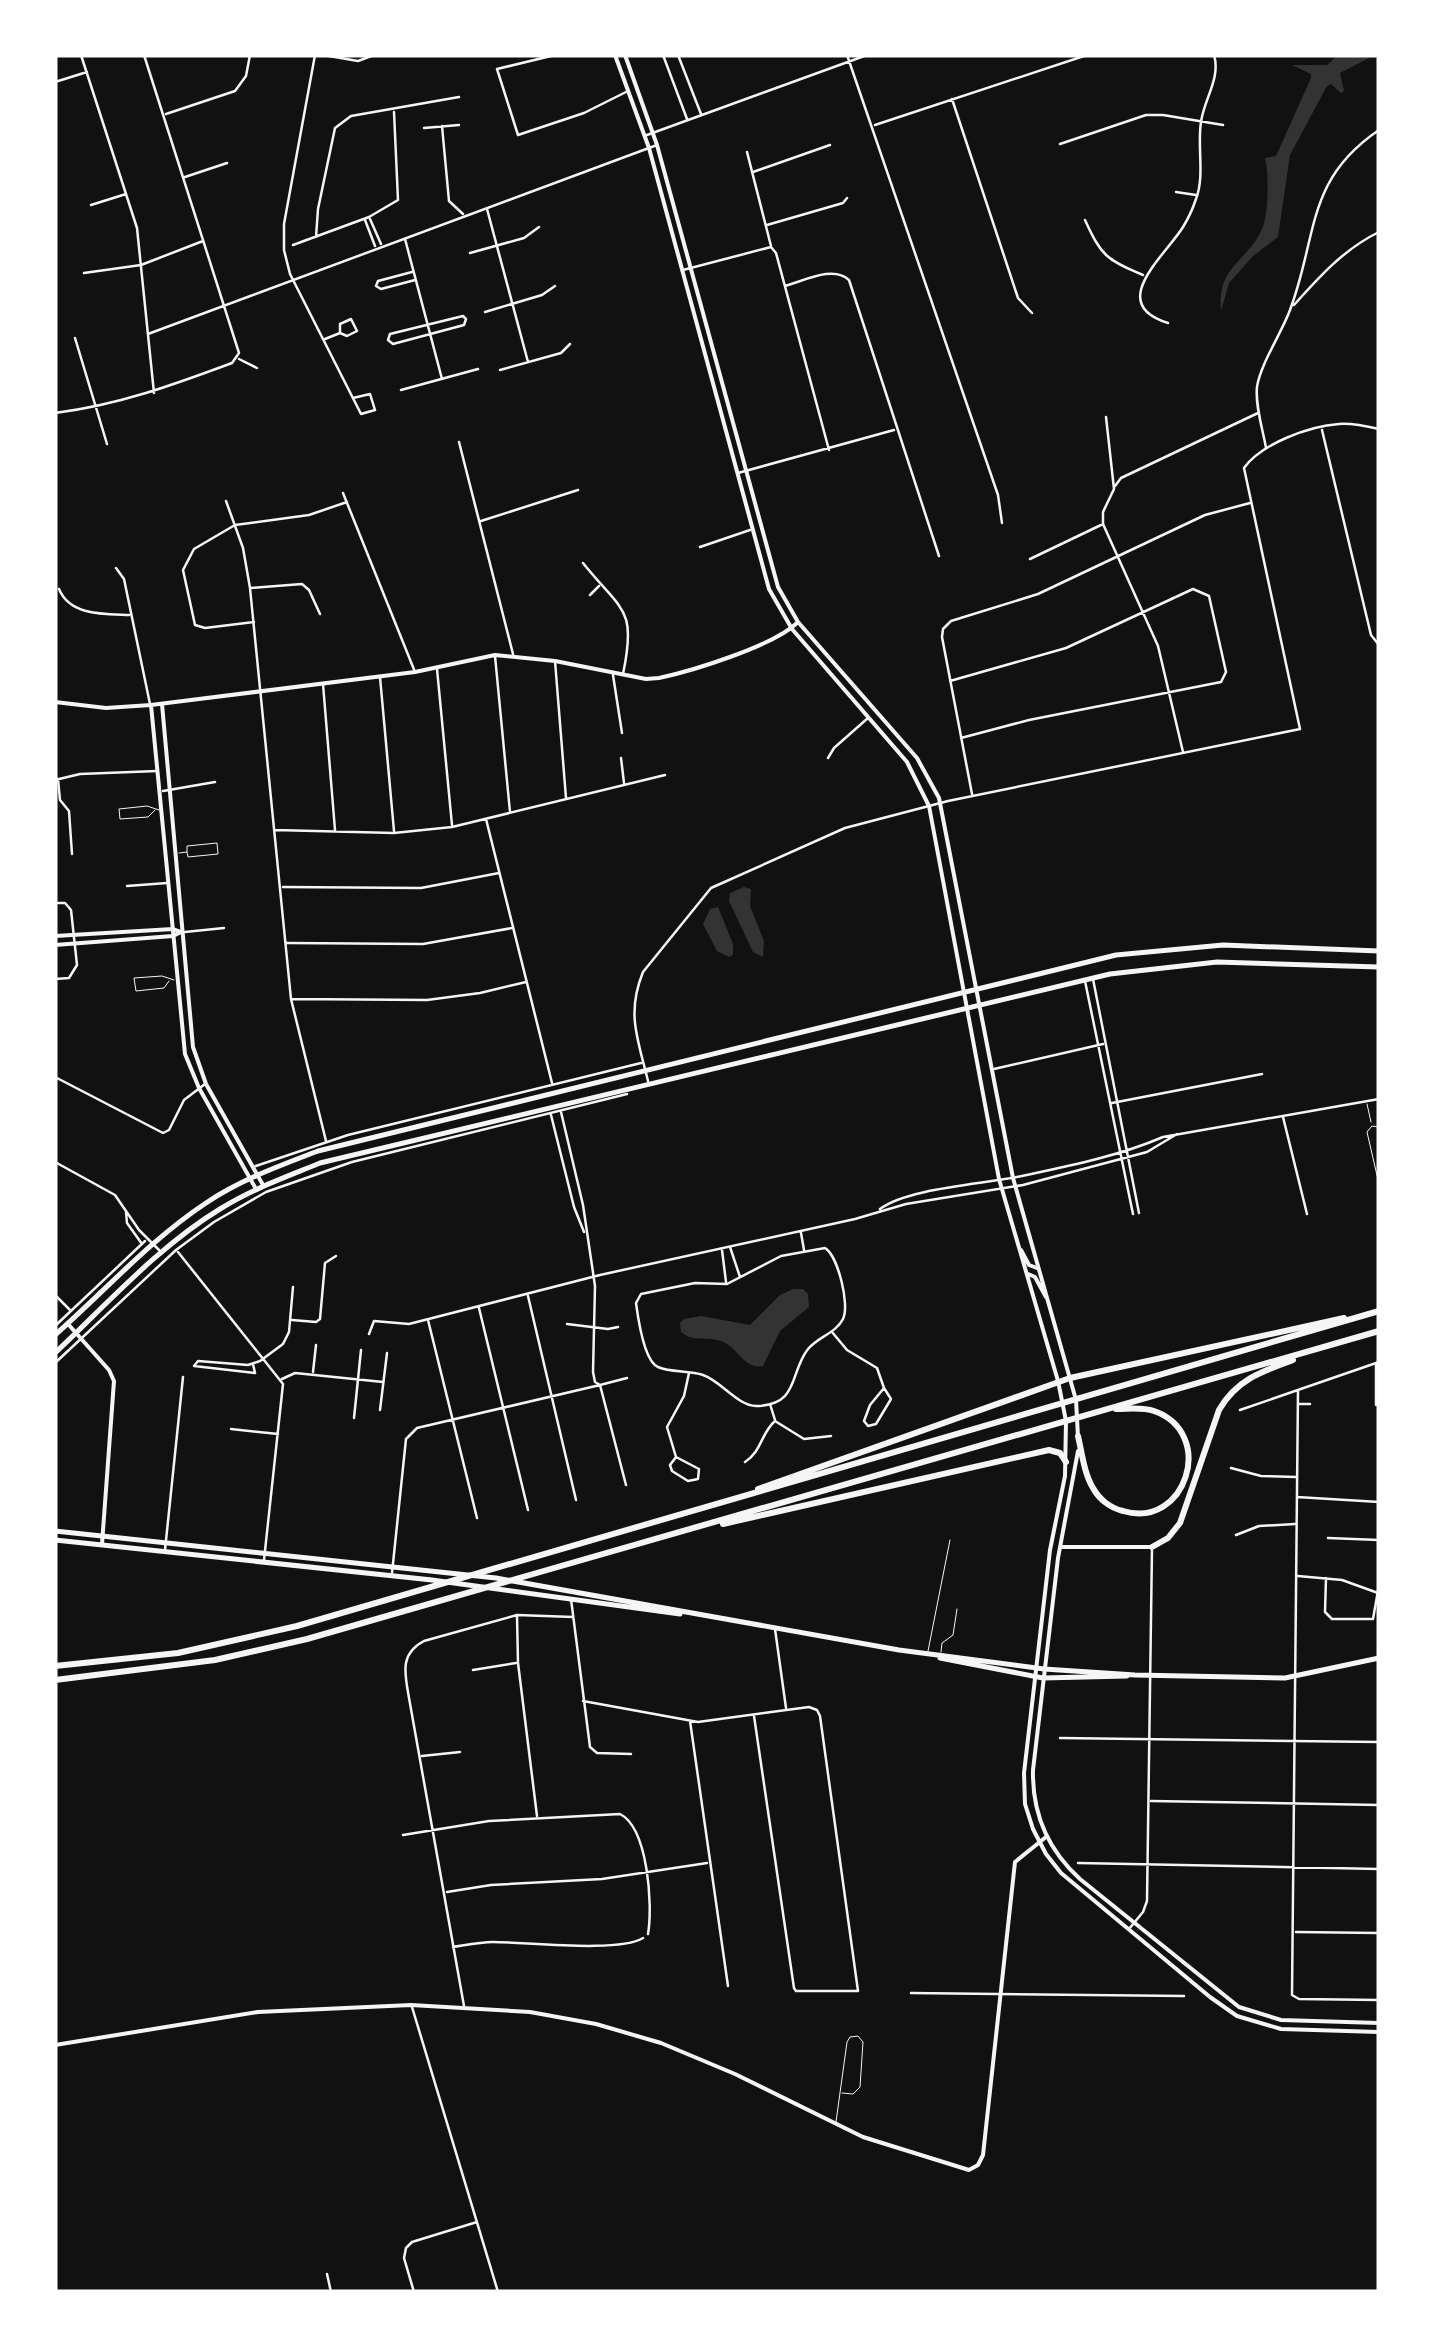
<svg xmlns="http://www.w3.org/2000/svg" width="1434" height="2347" viewBox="0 0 1434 2347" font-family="Rubik,sans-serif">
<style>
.water{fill:#333}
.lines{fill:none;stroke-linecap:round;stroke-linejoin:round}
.service{stroke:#f5f5f5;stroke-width:1}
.minor{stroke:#f5f5f5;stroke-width:2.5}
.tertiary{stroke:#f5f5f5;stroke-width:4}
.secondary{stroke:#f5f5f5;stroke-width:4}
.primary{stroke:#f5f5f5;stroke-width:5}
.motorway{stroke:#f5f5f5;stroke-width:6}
</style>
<rect width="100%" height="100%" fill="#111"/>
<!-- water -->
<path class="water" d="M1338 55H1375L1340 73 1344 91 1341 93 1331 84 1327 86 1290 155 1278 237 1253 256 1229 283 1221 311C1217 265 1246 264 1262 229 1269 214 1269 172 1265 158L1276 156 1311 78V74L1292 65H1327Z
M744 887 751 889 750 906 764 941 763 957 753 952 729 901 730 893Z
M718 907 733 944V955L729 957 717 951 703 924 710 909Z
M793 1289H803L808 1294 809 1307 780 1331 763 1366C744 1370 738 1347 721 1341 706 1336 694 1343 681 1332L680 1323 684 1319 701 1316 750 1325 780 1295Z"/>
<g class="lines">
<!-- service -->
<path class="service" d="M155 810 148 817 120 819 119 809 147 806 159 810
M179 853 187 852 188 857 218 854 217 843 187 846V852
M169 981 164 988 136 991 134 978 162 976 174 980
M1367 1104 1371 1122
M1379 1127 1372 1126 1367 1132 1379 1184
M928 1651 950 1540
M941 1652 942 1643 953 1635 957 1609
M836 2122 847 2042 850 2037 858 2036 863 2042 860 2087 853 2094 842 2093"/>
<!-- minor -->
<path class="minor" d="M81 55 137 228 154 393
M315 55 284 224V250L290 274 361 414 375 410 370 394 353 398
M323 55 358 61 374 55
M555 55 497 69 518 135 584 113 628 91
M663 55 687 119
M678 55 701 114
M847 55 998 495 1002 523
M55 82 87 72
M952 99 1018 298 1032 313
M166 114 235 91 246 76 250 55
M875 125 1087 55
M442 126 449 201 463 214
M424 128 459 125
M647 135 867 55
M1060 144 1146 115H1163L1223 125
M747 152 771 246
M753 172 830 145
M185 177 227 163
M1176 192 1196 195
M91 205 126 194
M487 209 528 362
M370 219 381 244
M365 220 375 246
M1085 220C1101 255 1106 260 1143 275
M767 225 843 203 847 198
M316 237 318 209 335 128 351 116 459 97
M405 239 442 379
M293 245 369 217 398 200 394 112
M470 253 524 238 539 227
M683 270 771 247 776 253 829 450
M412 272 378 281 376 286 381 289 415 280
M84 273 141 265 203 241
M785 286C804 281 833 265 849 280L939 556
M1294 305C1319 277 1344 249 1379 232
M485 312 542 295 555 286
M463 316 466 319 464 325 393 344 388 340 390 334Z
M1168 323C1105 304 1166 255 1183 227 1188 219 1193 208 1196 199 1205 176 1197 146 1201 122 1204 99 1221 78 1214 55
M148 334 657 145
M75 338 107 444
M325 339 340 333 347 336 357 331 351 319 340 324V333
M239 359 257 368
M500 370 561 353 570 344
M401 390 478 369
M55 413C118 405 173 385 232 363L239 353 144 55
M1106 417 1114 489 1103 512V524L1158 646 1183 752
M1322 430 1371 635 1379 645
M459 442 513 654
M1266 448C1263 430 1255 406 1257 387 1260 365 1282 332 1290 310 1318 236 1305 180 1379 130
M738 473 894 430
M1115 486 1121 478 1258 413
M343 493 415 672
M226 501 243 548 250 588 291 999 326 1141
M481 521 578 490
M700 547 750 530
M1030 559 1101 525
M583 563C622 612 637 607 623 674
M116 568 124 579 150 704
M251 588 302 584 309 590 320 614
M59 589C70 616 104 614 129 615
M590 595 599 586
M254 622 205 628 195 625 183 570 194 549 235 525 309 515 347 502
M495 656 510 812
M555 661 566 798
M437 669 452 825
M613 675 622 733
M380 677 394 831
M950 681 1066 648 1193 589 1209 596 1226 672 1221 682 1029 720 961 738
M323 684 335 830
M621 758 624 783
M828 758 834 748 868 718
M58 779 60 800 69 811 72 854
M55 780 80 774 157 771
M163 791 215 782
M972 794 942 637 943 629 951 621 1038 594 1205 515 1250 503
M486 819 552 1083
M275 830 394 833 452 827 665 775
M127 886 167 883
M283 887 421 888 499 873
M55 903H65L71 910 77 965 69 978 55 979
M185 932 224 928
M287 943 423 944 512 928
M1093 979 1139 1213
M1085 981 1133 1214
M291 999 427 1000 480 993 526 982
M994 1069 1103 1044
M55 1077 163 1133 169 1130 184 1100 205 1084
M648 1081C638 1039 626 1014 643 972L711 888 845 828 948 801 1300 729 1244 468C1261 444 1309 426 1339 424 1352 423 1366 426 1379 429
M1112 1103 1262 1074
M561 1112 583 1205 595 1286 593 1372 595 1382 600 1385 627 1378
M551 1115 574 1207 584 1232
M1283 1117 1307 1214
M55 1162 115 1195 139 1230 162 1253
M253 1167 348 1135 641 1063
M880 1209C907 1188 986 1184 1022 1176 1069 1166 1119 1156 1163 1137L1379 1099
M126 1212 127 1223 142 1244
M801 1233 804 1250
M730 1247 740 1277
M825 1248C838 1256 850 1305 843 1319 836 1333 818 1337 808 1349 789 1373 800 1405 756 1406 738 1406 721 1381 703 1375 689 1370 671 1373 658 1367 644 1361 638 1318 636 1303L641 1294 695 1283 727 1284 781 1256Z
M722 1250 726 1282
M178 1252 283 1384 264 1560
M55 1295 70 1310
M528 1296 576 1500
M479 1308 528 1510
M292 1320 316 1322 320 1319 325 1263 336 1256
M428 1320 477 1518
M567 1324 608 1329 618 1327
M55 1326 145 1241
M832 1332 847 1350 877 1368 884 1388
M369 1334 374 1321 409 1324 600 1275 855 1219 906 1204 1023 1185 1147 1152 1177 1134
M55 1363 176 1250 214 1222 266 1192 352 1162 627 1094
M253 1364 255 1373 194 1366 198 1361 248 1365 260 1361 283 1344 289 1332 293 1287
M313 1372 316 1345
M282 1379 295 1373 383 1382
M884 1388 891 1399 876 1424 868 1426 864 1421 870 1405Z
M1298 1390 1292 1995 1299 1999 1379 2000
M770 1404 775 1420
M1299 1404H1310
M1376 1405V1364
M380 1410 387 1353
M1240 1410 1379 1362
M354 1418 361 1350
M231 1429 278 1434
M676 1457 667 1427 684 1396 689 1373
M676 1457 699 1469 698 1479 688 1481 672 1471 670 1465Z
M745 1462C762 1451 761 1433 775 1421L804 1439 831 1436
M1231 1468 1261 1476 1296 1477
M1297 1497 1379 1502
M1236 1535 1259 1526 1295 1524
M1328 1538 1379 1540
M165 1550 183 1377
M392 1573 406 1439 417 1428 600 1385 626 1485
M1298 1576 1342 1580 1378 1593
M1326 1578 1325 1612 1332 1619H1373L1379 1585
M571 1599 590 1747 597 1753 631 1754
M517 1616 518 1663 537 1816
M775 1629 786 1708
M473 1670 516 1663
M583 1701 698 1722 809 1707 817 1710 820 1716 858 1991H796L794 1988 754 1716
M690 1721 728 1986
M1060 1738 1379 1742
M422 1756 460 1752
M1151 1801 1379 1805
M403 1835 489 1821 620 1814C648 1828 653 1905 648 1934
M1078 1863 1379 1869
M447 1892 491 1885 602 1879 707 1863
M1129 1929 1143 1912 1147 1901 1152 1548
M1296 1932 1379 1933
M453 1947C466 1945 480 1942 493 1942 526 1942 619 1953 643 1938
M911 1993 1184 1996
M464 2006 409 1698C405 1674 399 1654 424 1641L517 1615 573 1617
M412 2007 498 2292
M327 2274 331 2292
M414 2292 404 2258 406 2248 412 2242 477 2222"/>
<!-- tertiary -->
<path class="tertiary" d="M55 702 106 708 151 705 415 672 495 655 555 661 646 679 659 678C692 671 773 646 797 623
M162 704 193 1047 206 1084 263 1185
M151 705 185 1054 199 1088 256 1189
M55 936 173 929 181 932
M55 945 173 936 181 932
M68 1324 109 1370 114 1381 102 1544
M55 2045 258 2012 411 2005 530 2012 596 2024 661 2043 735 2074 863 2137 969 2170 978 2165 983 2155 1015 1862 1046 1837"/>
<!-- secondary -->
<path class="secondary" d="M615 55 649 148 769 589 792 629 907 762 929 806 999 1179 1058 1381 1066 1421 1065 1476 1050 1550 1024 1773 1025 1804 1033 1829 1046 1854 1061 1873 1210 1997 1237 2016 1281 2029 1379 2032
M625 55 657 145 778 587 798 622 917 758 939 798 1013 1178 1076 1400 1078 1437
M1021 1250 1029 1265 1037 1268
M1028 1274 1035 1277 1046 1297
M1078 1451 1058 1558 1033 1770C1032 1814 1048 1850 1080 1879L1239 2007 1281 2020 1379 2023
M1062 1547H1152"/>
<!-- primary -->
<path class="primary" d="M55 1335C105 1291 150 1240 206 1203 240 1180 279 1166 318 1151L1116 955 1223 945 1379 951
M55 1353C107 1304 159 1246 220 1209 252 1189 286 1177 320 1163L1110 974 1217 962 1379 967
M55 1531 496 1578 899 1650 1044 1669 1135 1675 1285 1678 1379 1658
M55 1540 432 1580 680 1614
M940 1658 1043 1678 1127 1676"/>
<!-- motorway -->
<path class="motorway" d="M1078 1436C1082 1453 1084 1473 1093 1488 1099 1499 1110 1508 1123 1511 1186 1530 1217 1433 1154 1411 1142 1407 1129 1409 1116 1409
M758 1489 1070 1378 1344 1318
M723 1524 1049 1450 1060 1453 1066 1462
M1152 1547 1168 1538 1180 1523 1219 1410C1236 1380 1262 1371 1293 1360
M55 1666 178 1653 297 1626 1379 1311
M55 1680 215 1660 307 1639 1379 1331"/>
</g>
<!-- border -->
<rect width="1434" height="2347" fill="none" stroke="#ffffff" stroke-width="115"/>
</svg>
